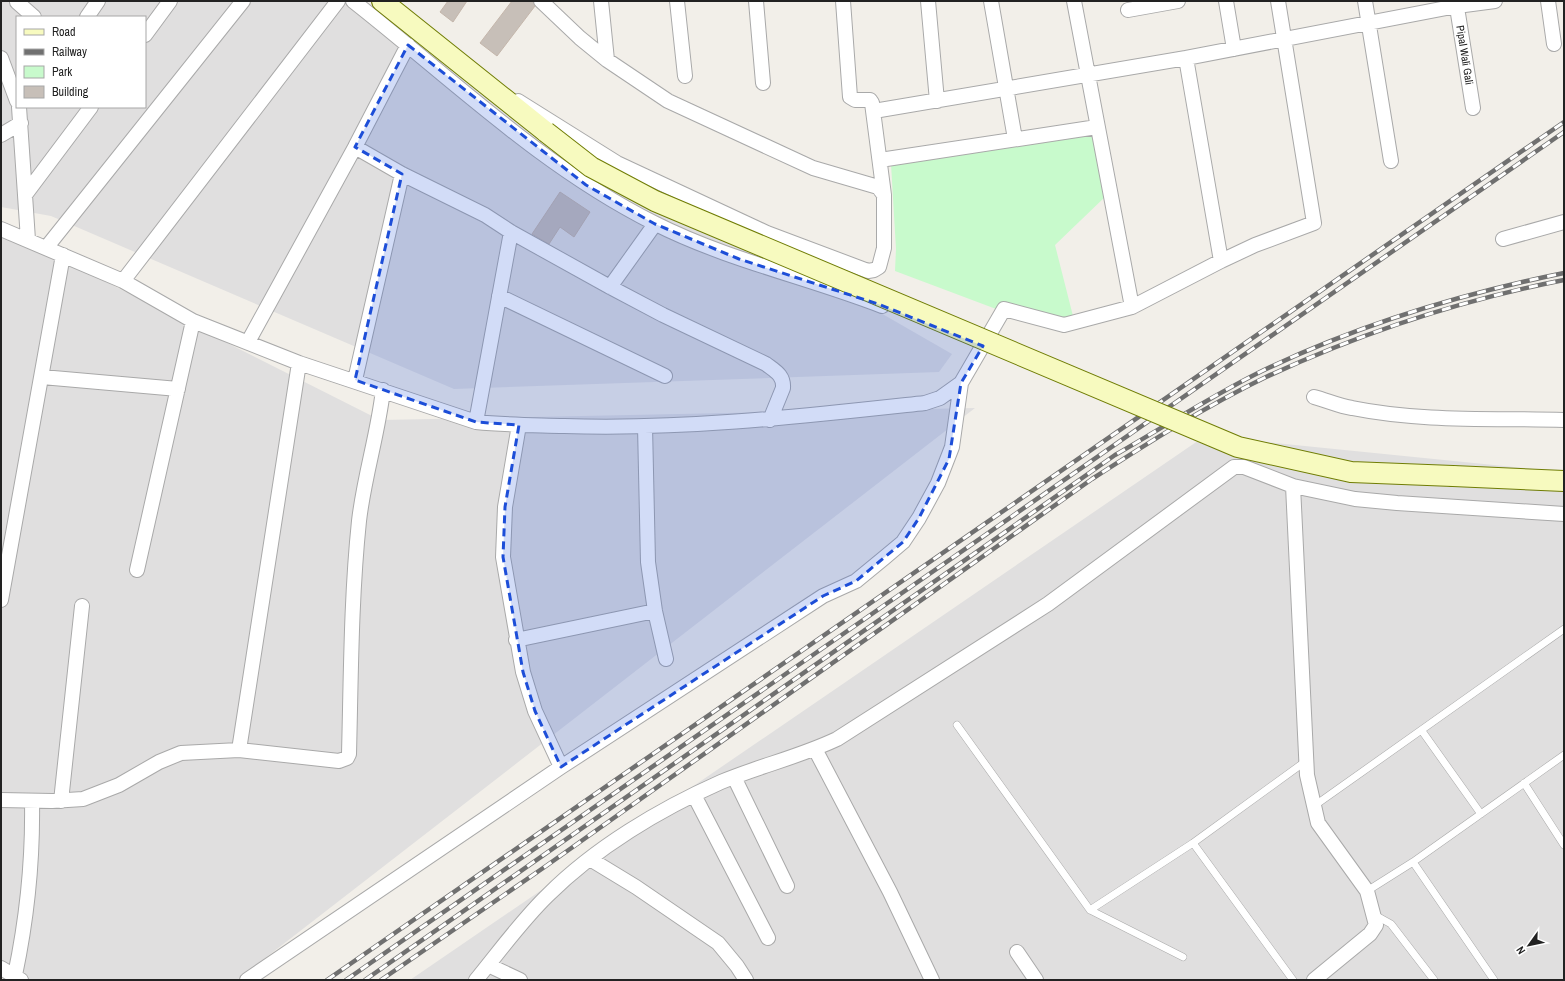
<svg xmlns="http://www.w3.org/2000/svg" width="1565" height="981" viewBox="0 0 1565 981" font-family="'Archivo Narrow',sans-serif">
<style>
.residential{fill:#e0dfdf;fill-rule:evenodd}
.park{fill:#c8facc}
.building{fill:#c7bfb8;stroke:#c4b6ab}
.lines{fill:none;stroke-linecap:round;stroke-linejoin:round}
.lane-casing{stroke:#a9a9a9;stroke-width:8}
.street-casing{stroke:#a9a9a9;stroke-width:16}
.secondary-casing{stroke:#707d05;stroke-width:22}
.lane{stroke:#fff;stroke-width:7}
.street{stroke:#fff;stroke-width:14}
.secondary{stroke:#f7fabf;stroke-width:20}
.rail-casing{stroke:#707070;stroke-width:4.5}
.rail{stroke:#fff;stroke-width:3;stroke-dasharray:9;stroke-linecap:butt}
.secondary-bridge-casing{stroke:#707d05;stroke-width:22;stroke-linecap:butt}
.secondary-bridge{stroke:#f7fabf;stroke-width:20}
.marked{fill:#1d4ed8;fill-opacity:0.2;stroke:#1d4ed8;stroke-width:3;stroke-dasharray:8 5;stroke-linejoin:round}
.labels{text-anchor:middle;stroke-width:3;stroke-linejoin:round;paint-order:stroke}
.street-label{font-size:11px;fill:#222;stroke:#fff}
</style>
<rect width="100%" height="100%" fill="#f2efe9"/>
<!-- residential -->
<path class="residential" d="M1 1H343L354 10 952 354 939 372 454 389 51 216 1 207ZM17 17H145V107H17Z
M1 229 380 420 975 408 237 980H9L1 975Z
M1205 436 1564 472V980H410Z"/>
<!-- park -->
<path class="park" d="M1095 135 1106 196 1055 245 1074 320 1049 329 895 271 896 249 891 164Z"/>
<!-- building -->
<path class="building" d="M448 1H467L453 22 440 12Z
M512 1H533L535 6 497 56 480 43Z
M560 192 590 212 574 237 560 227 549 244 532 234Z"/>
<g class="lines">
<defs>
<path id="lane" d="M957 725 1090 910 1183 957
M1422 731 1481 814
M1524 783 1564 845
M1314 806 1564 629
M1193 843 1293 980
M1413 862 1494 980
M1367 891 1413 862 1564 755
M1090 910 1193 843 1306 761
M1373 914 1391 924 1434 980"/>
<path id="street" d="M353 1C451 78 542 167 654 223 727 260 807 277 882 306
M541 1 580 38 607 60 668 101 813 168 878 187 884 195
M601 1 607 60
M677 1 685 76
M756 1 763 83
M928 1 937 101
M991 1 1015 139
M1074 1 1132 307
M1226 1 1234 49
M1365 1 1391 161
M1456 1 1473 108
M1548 1 1554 44
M17 2 34 17
M1128 10 1178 1
M87 17 98 1
M145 35 170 1
M1 58 17 101
M1186 58 1221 261
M518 101 617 163 767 233 868 271 874 270 879 267 884 248V195L872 103 870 100H855L850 97 843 1
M19 107 25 195
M874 111 1186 58 1457 6 1495 1
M1 135 21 123
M355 147 402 174 485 215 511 232 610 287 663 315 766 364C775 371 784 375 783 388L770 420
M880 160 1097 127
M1 229 123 281 193 321 299 363 476 422C505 425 534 425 564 426 685 430 805 416 925 403L940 398 961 383 1004 309 1064 325 1132 307 1221 261 1255 245 1314 223 1278 1
M1503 239 1564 222
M28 240 25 195 91 107
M46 248 243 1
M123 281 338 1
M610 287 655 224
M499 296 665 376
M248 342 355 147 408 45
M42 377 178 389
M355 380 402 174
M1314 397C1326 400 1339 406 1352 408 1421 422 1494 418 1564 420
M476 422 511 232
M519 425 505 507 503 557 523 672 535 711 561 767
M645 426 648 562 655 611 666 659
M1293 486 1307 775 1318 823 1367 891 1376 925 1370 934 1314 980
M137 570 193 321
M1 600 63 255
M516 640 655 611
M815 749 890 892 932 980
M239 750 299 363
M734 777 787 886
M694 795 768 938
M1 800 52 801 83 799 119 785 159 762 181 753 239 750 339 761 347 758 349 754C351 676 351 598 359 521 364 477 378 434 383 390
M61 801 82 606
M590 859 636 887 718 943 737 966 746 980
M1017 952 1036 980
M488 965 520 980
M1 968 21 980
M15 975C27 918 33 860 32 801
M247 980 561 767 823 596 856 581 884 558 903 542 919 518 938 483 952 447 961 383
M476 980C499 952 522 920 548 895 595 848 660 809 721 782 759 766 799 757 837 739L1048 604 1234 467H1244L1293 486 1355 499 1397 503 1564 514"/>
<path id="secondary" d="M382 1 546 132
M1453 476 1564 481"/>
</defs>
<!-- lane casing -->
<use href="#lane" class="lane-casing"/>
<!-- street casing -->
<use href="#street" class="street-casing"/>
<!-- secondary casing -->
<use href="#secondary" class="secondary-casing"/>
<!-- lane -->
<use href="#lane" class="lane"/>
<!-- street -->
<use href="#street" class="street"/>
<!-- secondary -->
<use href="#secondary" class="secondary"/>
<defs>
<path id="rail" d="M327 980 1564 122
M346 980 1564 132
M365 980 1115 455C1164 427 1211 396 1262 371 1358 325 1460 294 1564 273
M381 980 546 866 1092 479C1148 443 1206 406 1266 377 1361 333 1461 300 1564 280"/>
</defs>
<!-- rail casing -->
<use href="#rail" class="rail-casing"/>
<!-- rail -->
<use href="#rail" class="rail"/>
<defs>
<path id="secondary-bridge" d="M546 132 591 167 655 201 1238 447 1351 472 1453 476"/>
</defs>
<!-- secondary-bridge casing -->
<use href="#secondary-bridge" class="secondary-bridge-casing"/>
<!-- secondary-bridge -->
<use href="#secondary-bridge" class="secondary-bridge"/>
</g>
<!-- marked area -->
<path class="marked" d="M408 45 586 185 655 224 739 259 878 304 983 346 961 383 949 459 919 518 903 542 856 581 823 596 561 767 535 711 523 672 503 557 505 507 519 425 476 422 355 380 402 174 355 147Z"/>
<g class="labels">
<!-- street labels -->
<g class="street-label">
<text transform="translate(1465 55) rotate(81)" y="4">Pipal Wali Gali</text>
</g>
</g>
<!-- border -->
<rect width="1565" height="981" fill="none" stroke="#222222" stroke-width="4"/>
<!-- legend -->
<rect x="16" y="16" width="130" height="92" fill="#ffffff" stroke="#a7a7a7"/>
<rect x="24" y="29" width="20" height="6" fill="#f7fabf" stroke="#a7a7a7"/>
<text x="52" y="36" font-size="12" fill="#222222">Road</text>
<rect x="24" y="49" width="20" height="6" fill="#707070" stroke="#a7a7a7"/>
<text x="52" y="56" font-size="12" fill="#222222">Railway</text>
<rect x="24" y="66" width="20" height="12" fill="#c8facc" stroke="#a7a7a7"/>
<text x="52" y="76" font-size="12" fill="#222222">Park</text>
<rect x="24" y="86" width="20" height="12" fill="#c7bfb8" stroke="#a7a7a7"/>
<text x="52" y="96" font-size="12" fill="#222222">Building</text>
<!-- north arrow -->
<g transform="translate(1529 945) rotate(237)" stroke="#ffffff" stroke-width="3" paint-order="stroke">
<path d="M0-3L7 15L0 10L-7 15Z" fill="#222222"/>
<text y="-6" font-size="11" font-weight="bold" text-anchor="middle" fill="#222222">N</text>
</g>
</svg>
